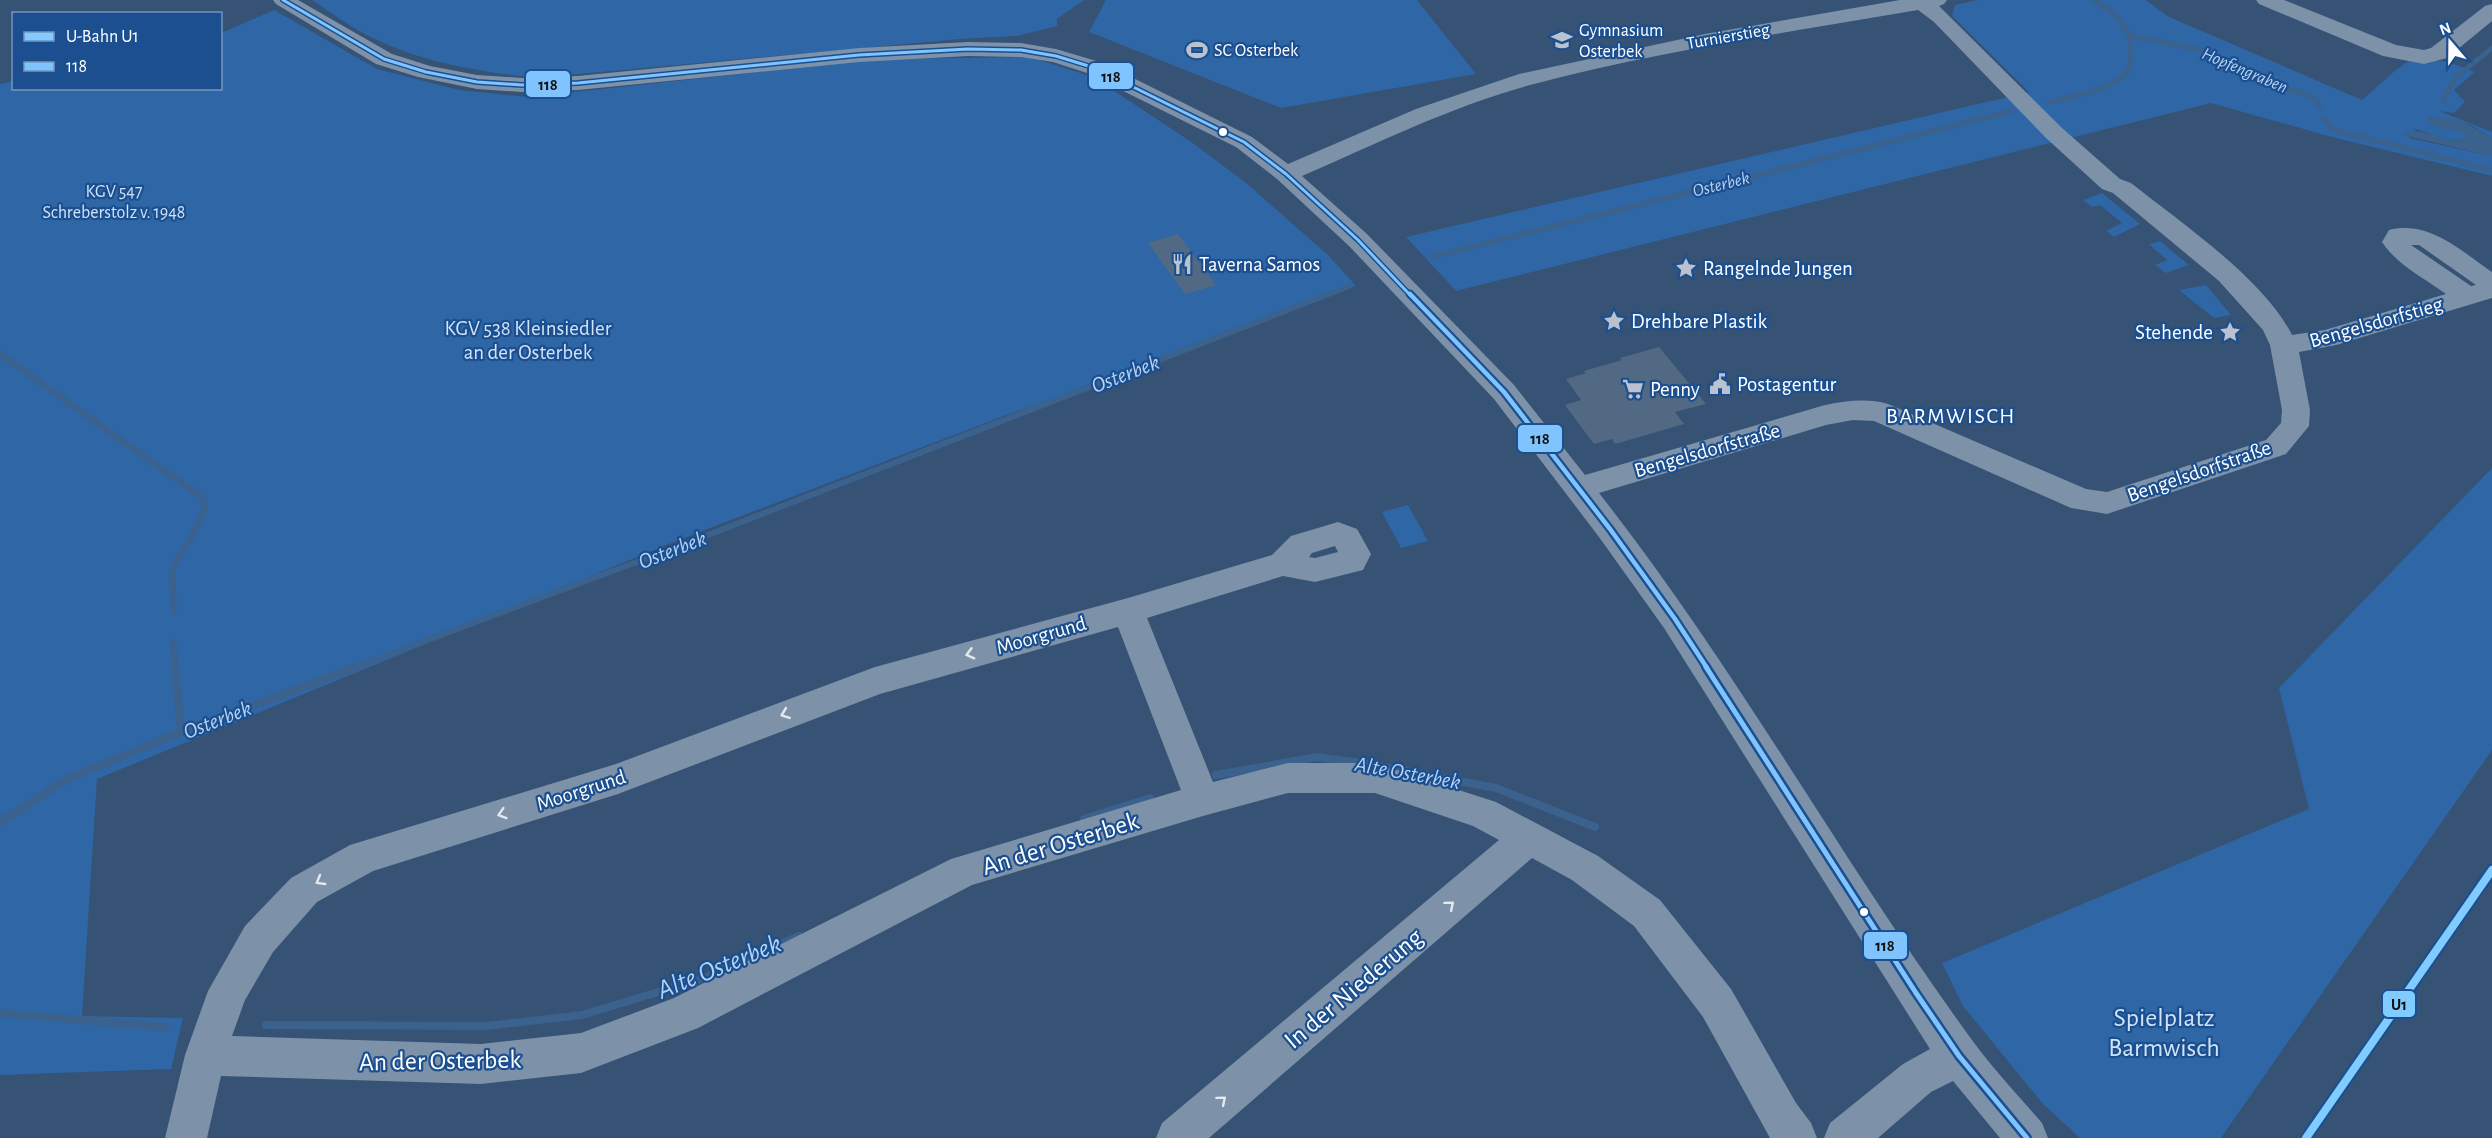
<svg xmlns="http://www.w3.org/2000/svg" width="2492" height="1138" viewBox="0 0 2492 1138" font-family="'Alegreya Sans',sans-serif">
<style>
.green{fill:#2f66a5}
.water{fill:#3b618d}
.lines{fill:none;stroke-linecap:round;stroke-linejoin:round}
.stream-far2{stroke:#3b618d;stroke-width:5}
.stream-far1{stroke:#3b618d;stroke-width:6}
.stream{stroke:#3b618d;stroke-width:8}
.building{fill:#526984}
.minor{fill:#7d92a8;fill-rule:evenodd}
.bus-1-far2-casing{stroke:#1b4f8f;stroke-width:6}
.bus-1-far1-casing{stroke:#1b4f8f;stroke-width:9}
.bus-1-casing{stroke:#1b4f8f;stroke-width:10}
.bus-1-far2{stroke:#80c4ff;stroke-width:3}
.bus-1-far1{stroke:#80c4ff;stroke-width:4.5}
.bus-1{stroke:#80c4ff;stroke-width:5}
.metro-1-casing{stroke:#1b4f8f;stroke-width:12}
.metro-1{stroke:#80cbff;stroke-width:8}
.oneway{stroke:#e5e9ee}
.bus-dot{fill:#fff;stroke:#1b4f8f;stroke-width:2}
.labels{text-anchor:middle;stroke-width:4.5;stroke-linejoin:round;paint-order:stroke}
.far-poi-label{font-size:18px;fill:#fff;stroke:#1b4f8f;text-anchor:start}
.far-street-label{font-size:18px;fill:#fff;stroke:#1b4f8f}
.far-water-label{font-size:18px;font-style:italic;fill:#b5d3f5;stroke:#1b4f8f}
.far-park-label{font-size:18px;fill:#cfe3fa;stroke:#1b4f8f}
.poi-label{font-size:21px;fill:#fff;stroke:#1b4f8f;text-anchor:start}
.street-label{font-size:21px;fill:#fff;stroke:#1b4f8f}
.park-label{font-size:21px;fill:#cfe3fa;stroke:#1b4f8f}
.water-label{font-size:22px;font-style:italic;fill:#b5d3f5;stroke:#1b4f8f}
.neighbourhood-label{font-size:22px;letter-spacing:1.5px;fill:#fff;stroke:#1b4f8f}
.near-street-label{font-size:26px;fill:#fff;stroke:#1b4f8f}
.near-park-label{font-size:26px;fill:#cfe3fa;stroke:#1b4f8f}
.near-water-label{font-size:27px;font-style:italic;fill:#b5d3f5;stroke:#1b4f8f}
.line-badge{stroke:#1b4f8f;stroke-width:2}
.pale-badge-label{font-size:16px;text-anchor:middle;font-weight:bold;fill:#111}
</style>
<rect width="100%" height="100%" fill="#365274"/>
<!-- green -->
<path class="green" d="M312 0H1084L1057 19V26L1017 36 960 39 535 78C477 71 428 64 375 39 353 29 332 13 312 0Z
M1106 0H1417L1476 74 1281 108 1089 32Z
M1978 0H2146L2167 16 2362 100C2371 93 2401 63 2410 61 2431 55 2455 64 2475 72L2454 90 2465 102 2454 113 2439 111 2492 132V138L2469 124 2433 117 2428 119V122C2441 131 2457 127 2469 136 2452 146 2434 134 2416 129L2409 138 2492 156V176L2332 137 2211 103 1456 291 1406 237 2029 92 1952 16 1955 5Z
M274 10 377 69 459 90 528 97 878 59 1030 57 1093 77 1190 141 1245 182 1328 255 1356 286 1186 352 1004 416 681 539 97 779 82 1016 183 1018 171 1069 0 1075V84L13 81 14 88H220L221 33Z
M2102 193 2140 224 2114 237 2106 231 2122 223 2100 205 2092 207 2083 200Z
M2160 241 2189 265 2166 273 2155 265 2167 260 2149 244Z
M2206 285 2231 315 2214 318 2179 290Z
M2492 468V750L2221 1138H2080L2043 1104 1963 1006 1942 963 2309 809 2279 688Z
M1408 505 1428 541 1401 548 1382 512Z"/>
<!-- water -->
<path class="water" d="M2433 117 2460 120 2492 138V156L2403 135 2404 132C2427 126 2448 148 2469 136 2457 127 2441 131 2428 123V119Z"/>
<g class="lines">
<!-- stream-far2 -->
<path class="stream-far2" d="M2131 36 2201 50 2277 87 2303 93 2314 99 2320 107
M2443 101 2455 78 2492 48
M2049 102C2071 96 2118 90 2129 68 2132 63 2130 55 2131 49 2131 25 2113 12 2094 0
M2323 118 2333 129 2342 132 2492 170
M1431 257 2012 111
M1325 296 1350 286"/>
<!-- stream-far1 -->
<path class="stream-far1" d="M0 354 203 498 205 509 193 535 172 568 174 612
M173 641 175 668
M353 668 677 547 1329 294"/>
<!-- stream -->
<path class="stream" d="M175 667 181 732
M1379 766 1496 788 1595 827
M1216 775 1317 757 1368 764
M1084 819 1150 798
M0 822 67 779 181 732 357 667
M0 1013 165 1027
M266 1025 487 1026 582 1015 704 978 799 936"/>
</g>
<!-- building -->
<path class="building" d="M1178 234 1216 285 1185 294 1148 243Z
M1659 347 1706 404 1675 412 1684 424 1615 444 1612 439 1594 444 1565 405 1581 400 1566 379 1586 373 1584 371 1622 360 1620 358Z"/>
<g class="lines">
<!-- minor -->
<path class="minor" d="M273 0H298L392 54 430 66 477 75 522 78 578 76 859 48 968 42 1021 43 1056 49 1103 63 1252 137 1288 164 1416 109 1519 74 1705 34 1900 0H1947L1944 4 1939 6 2062 128 2120 179 2131 183C2180 222 2264 279 2292 335L2325 330 2446 294C2424 278 2397 265 2382 242L2389 230C2429 220 2461 251 2492 272V298L2336 345 2299 352 2310 410 2309 426 2286 454 2107 514 2071 508 1874 421 1853 420 1826 425 1599 493C1736 667 1842 862 1972 1040 1993 1069 2019 1096 2042 1123L2048 1138H2000L1953 1081 1931 1092 1878 1138H1824L1830 1123 1903 1064 1930 1049 1664 628 1599 537 1494 399 1349 246 1277 179 1236 147 1087 73 1053 62 1021 57 968 56 859 62 578 90 522 92 477 89 418 77 376 64 276 4ZM1918 10 1934 22 2046 138 2102 189 2113 193 2219 281 2263 330 2270 345 2282 410 2281 423 2266 440 2107 492 2086 489 1888 404C1867 398 1846 401 1825 405L1585 475 1514 385 1367 234 1302 176C1378 143 1454 105 1534 84 1660 51 1790 32 1918 10ZM2411 245H2419L2476 285 2471 286Z
M2256 0H2284L2396 45 2424 50 2431 48 2485 6 2492 4V21L2447 58 2424 64 2383 56 2259 4Z
M1338 522 1357 529 1371 554 1363 570 1315 582 1283 576 1147 618 1213 782 1288 763H1375L1496 802 1598 856 1660 900 1731 989 1796 1103 1811 1123 1817 1138H1770L1703 1017 1634 926 1572 880 1532 858 1209 1138H1156L1162 1123 1499 840 1473 826 1375 793H1288L1203 816 972 885 698 1028 581 1073 481 1084 221 1076 207 1138H165L185 1055 208 991 245 926 291 878 350 845 616 764 875 667 1128 598 1272 555 1291 536ZM1335 546 1338 552 1315 558 1309 557 1312 553ZM1118 627 1181 790 951 859 674 998 581 1033 481 1044 232 1036 245 1000 273 952 317 902 373 871 618 794 880 694Z"/>
<defs>
<path id="bus-1-far2" d="M283 0 384 59 426 72 477 82 522 85 578 83 859 55 968 49 1021 50 1056 56 1095 68 1244 142 1286 174 1358 240 1411 296"/>
<path id="bus-1-far1" d="M1410 294 1504 392 1610 529 1675 619 1707 668"/>
<path id="bus-1" d="M1706 667 1916 993 1959 1056 2027 1138"/>
</defs>
<!-- bus-1-far2 casing -->
<use href="#bus-1-far2" class="bus-1-far2-casing"/>
<!-- bus-1-far1 casing -->
<use href="#bus-1-far1" class="bus-1-far1-casing"/>
<!-- bus-1 casing -->
<use href="#bus-1" class="bus-1-casing"/>
<!-- bus-1-far2 -->
<use href="#bus-1-far2" class="bus-1-far2"/>
<!-- bus-1-far1 -->
<use href="#bus-1-far1" class="bus-1-far1"/>
<!-- bus-1 -->
<use href="#bus-1" class="bus-1"/>
<defs>
<path id="metro-1" d="M2306 1138 2492 870"/>
</defs>
<!-- metro-1 casing -->
<use href="#metro-1" class="metro-1-casing"/>
<!-- metro-1 -->
<use href="#metro-1" class="metro-1"/>
</g>
<!-- one-way arrows -->
<defs><path id="oneway-chevron" d="M-2-3.5L2.5 0L-2 3.5" fill="none" stroke-width="1.6" stroke-linecap="round" stroke-linejoin="round" transform="scale(1.5)"/></defs>
<g class="oneway">
<use href="#oneway-chevron" transform="translate(970 654) rotate(165)"/>
<use href="#oneway-chevron" transform="translate(785 714) rotate(159)"/>
<use href="#oneway-chevron" transform="translate(502 814) rotate(163)"/>
<use href="#oneway-chevron" transform="translate(320 881) rotate(150)"/>
<use href="#oneway-chevron" transform="translate(1450 905) rotate(-40)"/>
<use href="#oneway-chevron" transform="translate(1222 1100) rotate(-40)"/>
</g>
<!-- icons -->
<defs>
<symbol id="school-bare" viewBox="-9 -9 18 18"><path d="M0-5L7-2L0 1L-7-2ZM-4 1L0 2.5L4 1V4Q0 6-4 4Z" fill="#b9c2ce" stroke="#1b4f8f" stroke-width="2.5" paint-order="stroke"/></symbol>
<symbol id="stadium-bare" viewBox="-9 -9 18 18"><path d="M0-5a6.5 5 0 1 0 0 10a6.5 5 0 1 0 0-10ZM-3.5-1.8h7v3.6h-7Z" fill="#b9c2ce" stroke="#1b4f8f" stroke-width="2.5" paint-order="stroke"/></symbol>
<symbol id="restaurant-bare" viewBox="-9 -9 18 18"><path d="M-5-6h1v4h1v-4h1v4h1v-4h1v5L-1.5 .5V6h-2V.5L-5-1ZM5-6V6H3V1.5H1.5Q1.5-4 5-6Z" fill="#b9c2ce" stroke="#1b4f8f" stroke-width="2.5" paint-order="stroke"/></symbol>
<symbol id="sight-bare" viewBox="-9 -9 18 18"><path d="M0-6L1.8-2.2L6-1.7L2.9 1.2L3.7 5.4L0 3.3L-3.7 5.4L-2.9 1.2L-6-1.7L-1.8-2.2Z" fill="#b9c2ce" stroke="#1b4f8f" stroke-width="2.5" paint-order="stroke"/></symbol>
<symbol id="civic-bare" viewBox="-9 -9 18 18"><path d="M-.6-6.5H3V-4.5H.6V-3L4-1V1h2V6H-6V1h2V-1L-.6-3ZM-1.2 2.5V6h2.4V2.5Z" fill="#b9c2ce" stroke="#1b4f8f" stroke-width="2.5" paint-order="stroke"/></symbol>
<symbol id="supermarket-bare" viewBox="-9 -9 18 18"><path d="M-6-5.5h2.5l.6 2H6L4.5 2H-2.5L-4.4-4H-6ZM-1.5 3.2a1.3 1.3 0 1 0 .1 0ZM3 3.2a1.3 1.3 0 1 0 .1 0Z" fill="#b9c2ce" stroke="#1b4f8f" stroke-width="2.5" paint-order="stroke"/></symbol>
</defs>
<g fill-rule="evenodd">
<use href="#school-bare" x="1547" y="25" width="30" height="30"/>
<use href="#stadium-bare" x="1182" y="35" width="30" height="30"/>
<use href="#restaurant-bare" x="1167" y="249" width="30" height="30"/>
<use href="#sight-bare" x="1671" y="253" width="30" height="30"/>
<use href="#sight-bare" x="1599" y="306" width="30" height="30"/>
<use href="#sight-bare" x="2215" y="317" width="30" height="30"/>
<use href="#civic-bare" x="1705" y="369" width="30" height="30"/>
<use href="#supermarket-bare" x="1618" y="374" width="30" height="30"/>
</g>
<!-- markers -->
<g class="bus-dot">
<circle cx="1223" cy="132" r="5"/>
<circle cx="1864" cy="912" r="5"/>
</g>
<g class="labels">
<!-- far-poi labels -->
<g class="far-poi-label">
<text x="1579" y="36">Gymnasium<tspan x="1579" dy="21">Osterbek</tspan></text>
<text x="1214" y="56">SC Osterbek</text>
</g>
<!-- far-street labels -->
<g class="far-street-label">
<text transform="translate(1728 36) rotate(-10)" y="6">Turnierstieg</text>
</g>
<!-- far-water labels -->
<g class="far-water-label">
<text transform="translate(2245 70) rotate(23)" y="6">Hopfengraben</text>
<text transform="translate(1721 184) rotate(-14)" y="6">Osterbek</text>
</g>
<!-- far-park labels -->
<g class="far-park-label">
<text x="114" y="197">KGV 547<tspan x="114" dy="21">Schreberstolz v. 1948</tspan></text>
</g>
<!-- poi labels -->
<g class="poi-label">
<text x="1199" y="271">Taverna Samos</text>
<text x="1703" y="275">Rangelnde Jungen</text>
<text x="1631" y="328">Drehbare Plastik</text>
<text x="2213" y="339" text-anchor="end">Stehende</text>
<text x="1737" y="391">Postagentur</text>
<text x="1650" y="396">Penny</text>
</g>
<!-- street labels -->
<g class="street-label">
<text transform="translate(2376 322) rotate(-16)" y="7">Bengelsdorfstieg</text>
<text transform="translate(1707 450) rotate(-16)" y="7">Bengelsdorfstraße</text>
<text transform="translate(2199 471) rotate(-19)" y="7">Bengelsdorfstraße</text>
<text transform="translate(1041 635) rotate(-16)" y="7">Moorgrund</text>
<text transform="translate(581 790) rotate(-18)" y="7">Moorgrund</text>
</g>
<!-- park labels -->
<g class="park-label">
<text x="528" y="335">KGV 538 Kleinsiedler<tspan x="528" dy="24">an der Osterbek</tspan></text>
</g>
<!-- water labels -->
<g class="water-label">
<text transform="translate(1125 373) rotate(-21)" y="8">Osterbek</text>
<text transform="translate(672 549) rotate(-21)" y="8">Osterbek</text>
<text transform="translate(217 719) rotate(-21)" y="8">Osterbek</text>
<text transform="translate(1408 772) rotate(10)" y="8">Alte Osterbek</text>
</g>
<!-- neighbourhood labels -->
<g class="neighbourhood-label">
<text x="1951" y="423">BARMWISCH</text>
</g>
<!-- near-street labels -->
<g class="near-street-label">
<text transform="translate(1060 843) rotate(-17)" y="9">An der Osterbek</text>
<text transform="translate(1353 988) rotate(-40)" y="9">In der Niederung</text>
<text transform="translate(440 1060) rotate(-1)" y="9">An der Osterbek</text>
</g>
<!-- near-park labels -->
<g class="near-park-label">
<text x="2164" y="1026">Spielplatz<tspan x="2164" dy="30">Barmwisch</tspan></text>
</g>
<!-- near-water labels -->
<g class="near-water-label">
<text transform="translate(719 966) rotate(-22)" y="9">Alte Osterbek</text>
</g>
</g>
<g class="line-badge">
<rect x="1088" y="62" width="46" height="28" rx="6" fill="#80c4ff"/>
<rect x="525" y="70" width="46" height="28" rx="6" fill="#80c4ff"/>
<rect x="1517" y="424" width="46" height="29" rx="6" fill="#80c4ff"/>
<rect x="1863" y="931" width="45" height="29" rx="6" fill="#80c4ff"/>
<rect x="2382" y="990" width="34" height="28" rx="6" fill="#80cbff"/>
</g>
<g class="pale-badge-label">
<text x="1111" y="82">118</text>
<text x="548" y="90">118</text>
<text x="1540" y="444">118</text>
<text x="1885" y="951">118</text>
<text x="2399" y="1010">U1</text>
</g>
<!-- legend -->
<rect x="12" y="12" width="210" height="78" fill="#1b4f8f" stroke="#7695bc" stroke-width="1.5"/>
<rect x="24" y="32" width="30" height="9" fill="#80cbff" stroke="#7695bc" stroke-width="1.5"/>
<text x="66" y="42" font-size="18" fill="#ffffff">U-Bahn U1</text>
<rect x="24" y="62" width="30" height="9" fill="#80c4ff" stroke="#7695bc" stroke-width="1.5"/>
<text x="66" y="72" font-size="18" fill="#ffffff">118</text>
<!-- north arrow -->
<g transform="translate(2450 42) rotate(340)" stroke="#1b4f8f" stroke-width="4.5" paint-order="stroke">
<path d="M0-4.5L10 22L0 15L-10 22Z" fill="#ffffff"/>
<text y="-9" font-size="16" font-weight="bold" text-anchor="middle" fill="#ffffff">N</text>
</g>
</svg>
